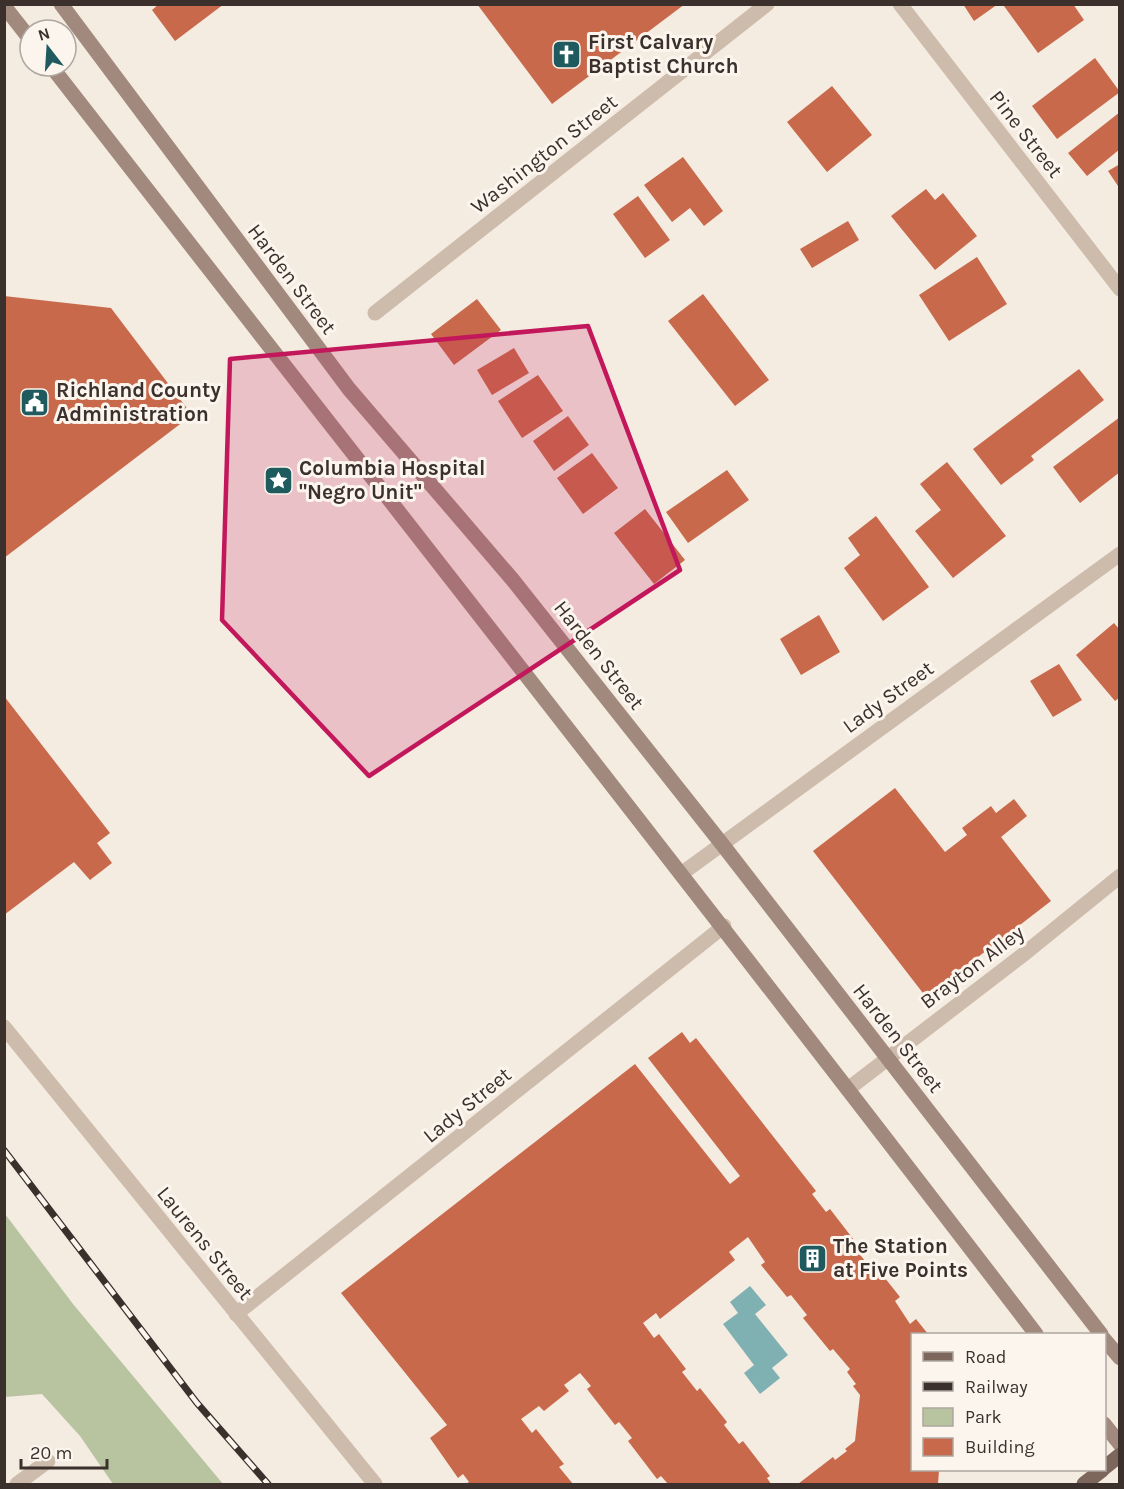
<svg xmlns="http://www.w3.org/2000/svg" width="1124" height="1489" viewBox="0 0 1124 1489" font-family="Karla,sans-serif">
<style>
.green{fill:#b8c4a0}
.water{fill:#7fb0b2}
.building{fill:#c8694b}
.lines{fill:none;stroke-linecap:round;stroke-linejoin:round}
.lane{stroke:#cdbbac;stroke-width:15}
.street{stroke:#cdbbac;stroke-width:15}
.secondary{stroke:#a18a7d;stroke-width:15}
.primary{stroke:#7d675c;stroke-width:15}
.rail-casing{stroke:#3b302b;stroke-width:7}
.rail{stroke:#fbf5ee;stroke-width:4.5;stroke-dasharray:14;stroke-linecap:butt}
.marked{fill:#c2185b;fill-opacity:0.2;stroke:#c2185b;stroke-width:4.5;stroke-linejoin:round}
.labels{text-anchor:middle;stroke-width:6;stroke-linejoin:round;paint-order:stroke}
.poi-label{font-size:21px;font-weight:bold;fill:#3b302b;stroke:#fbf5ee;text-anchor:start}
.street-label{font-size:21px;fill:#3b302b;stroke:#fbf5ee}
</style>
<rect width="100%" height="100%" fill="#f4ebe1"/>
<!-- green -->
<path class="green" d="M5 1214 73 1304 223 1484H113L80 1436 42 1394 5 1397Z"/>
<!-- water -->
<path class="water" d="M750 1286 766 1305 755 1314 788 1355 772 1368 780 1378 760 1394 744 1373 754 1365 723 1324 738 1313 730 1302Z"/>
<!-- building -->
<path class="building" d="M159 4H224L175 41 152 10Z
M477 4H685L552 104Z
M963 4H998L974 21Z
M1007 4H1073L1084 20 1038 53 1004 6Z
M1095 58 1120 92 1057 139 1032 106Z
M832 86 872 135 827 172 787 122Z
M1120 112V149L1087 176 1068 153Z
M683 157 723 211 704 226 690 208 672 222 644 185Z
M1120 164V189L1108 171Z
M926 189 935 200 943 193 977 236 935 270 891 216Z
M638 196 670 240 645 258 613 214Z
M848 221 859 240 812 268 800 249Z
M977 257 1007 304 949 341 919 295Z
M703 294 769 380 735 406 668 321Z
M4 296 111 308 192 415 4 558Z
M477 299 501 330 454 365 431 334Z
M514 348 529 373 492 395 477 370Z
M1079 369 1104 400 1031 456 1034 460 1001 485 973 449Z
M538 375 563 411 522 438 498 401Z
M568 416 589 445 554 471 533 441Z
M1120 417V472L1080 503 1053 467Z
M592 453 618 488 583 514 557 478Z
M947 462 1006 536 953 578 915 531 941 510 920 484Z
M727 470 749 500 688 543 666 512Z
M645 509 685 560 654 584 614 533Z
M876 516 929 587 883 621 844 568 860 555 848 538Z
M819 615 840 652 801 675 780 639Z
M1114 623 1120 630V697L1115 701 1076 655Z
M1059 664 1082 700 1053 717 1030 681Z
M4 696 110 833 97 843 112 863 90 880 74 862 4 915Z
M895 788 945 852 967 835 962 828 991 806 996 813 1014 799 1027 816 1001 837 1051 901 926 997 813 851Z
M682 1032 690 1043 696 1038 816 1191 812 1194 826 1212 830 1209 857 1244 854 1247 869 1266 873 1263 900 1297 895 1301 910 1324 916 1319 928 1334H912V1470H939L938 1484H798L833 1457 835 1460 847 1451 845 1449 855 1441 860 1395 853 1386 856 1384 847 1372 850 1369 833 1349 830 1351 803 1318 807 1315 791 1295 787 1297 761 1265 765 1262 748 1237 729 1252 735 1260 660 1319 656 1313 643 1323 654 1338 659 1334 686 1369 682 1372 697 1391 700 1388 727 1422 724 1425 739 1444 743 1441 770 1476 767 1478 771 1484H668L661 1476 657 1479 628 1441 632 1438 619 1422 615 1425 587 1389 591 1386 580 1373 564 1385 569 1391 544 1411 539 1406 521 1419 532 1433 536 1429 564 1464 559 1467 573 1484H465L469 1482 463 1474 458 1478 430 1438 447 1425 341 1293 635 1064 730 1184 740 1176 648 1058Z"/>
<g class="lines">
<!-- lane -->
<path class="lane" d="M848 1089 1024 954 1120 876"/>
<!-- street -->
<path class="street" d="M900 4 1120 289
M375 313 767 4
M681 874 1120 554
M4 1027 375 1484
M236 1314 724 926
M17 1484 48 1461"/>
<!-- secondary -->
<path class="secondary" d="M61 4 349 389 512 579 722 844 1101 1334
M4 6 30 39
M51 66C380 489 711 909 1036 1334
M1104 1339 1120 1358
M1104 1424 1120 1444"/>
<!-- primary -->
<path class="primary" d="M1104 1468 1120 1455
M1084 1484 1102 1470"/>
<defs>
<path id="rail" d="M4 1150 197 1403 268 1484"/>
</defs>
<!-- rail casing -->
<use href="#rail" class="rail-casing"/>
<!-- rail -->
<use href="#rail" class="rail"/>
</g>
<!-- marked area -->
<path class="marked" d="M588 326 680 570 369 776 222 620 230 359Z"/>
<!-- icons -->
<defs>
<symbol id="church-square" viewBox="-11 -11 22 22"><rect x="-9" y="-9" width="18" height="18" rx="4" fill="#1f5a5e" stroke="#fbf5ee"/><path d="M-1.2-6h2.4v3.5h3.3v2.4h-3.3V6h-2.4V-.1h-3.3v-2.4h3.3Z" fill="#fff"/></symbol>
<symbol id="civic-square" viewBox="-11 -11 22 22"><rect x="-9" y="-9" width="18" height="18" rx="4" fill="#1f5a5e" stroke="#fbf5ee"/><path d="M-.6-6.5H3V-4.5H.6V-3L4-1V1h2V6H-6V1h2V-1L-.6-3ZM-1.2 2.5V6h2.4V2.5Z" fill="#fff"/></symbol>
<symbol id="sight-square" viewBox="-11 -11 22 22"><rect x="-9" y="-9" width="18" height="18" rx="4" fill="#1f5a5e" stroke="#fbf5ee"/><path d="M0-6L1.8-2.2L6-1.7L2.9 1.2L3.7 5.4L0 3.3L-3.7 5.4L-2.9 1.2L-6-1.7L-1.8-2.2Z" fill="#fff"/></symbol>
<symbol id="building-square" viewBox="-11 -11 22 22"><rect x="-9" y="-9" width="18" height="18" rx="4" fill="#1f5a5e" stroke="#fbf5ee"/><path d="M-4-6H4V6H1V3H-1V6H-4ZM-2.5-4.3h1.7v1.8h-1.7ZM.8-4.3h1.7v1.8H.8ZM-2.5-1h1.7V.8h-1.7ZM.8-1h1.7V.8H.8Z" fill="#fff"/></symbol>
</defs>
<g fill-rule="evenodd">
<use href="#church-square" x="550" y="38" width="33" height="33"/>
<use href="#civic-square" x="18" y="386" width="33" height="33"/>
<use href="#sight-square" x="262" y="464" width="33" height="33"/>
<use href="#building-square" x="796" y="1242" width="33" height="33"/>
</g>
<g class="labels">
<!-- poi labels -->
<g class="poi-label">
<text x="588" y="49">First Calvary<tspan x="588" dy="24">Baptist Church</tspan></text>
<text x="56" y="397">Richland County<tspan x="56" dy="24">Administration</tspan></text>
<text x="299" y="475">Columbia Hospital<tspan x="299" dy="24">"Negro Unit"</tspan></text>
<text x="833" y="1253">The Station<tspan x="833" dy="24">at Five Points</tspan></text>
</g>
<!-- street labels -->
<g class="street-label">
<text transform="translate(1026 134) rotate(52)" y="7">Pine Street</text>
<text transform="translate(544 154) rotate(-38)" y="7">Washington Street</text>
<text transform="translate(292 279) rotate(53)" y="7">Harden Street</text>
<text transform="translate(599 655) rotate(52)" y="7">Harden Street</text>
<text transform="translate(888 697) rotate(-36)" y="7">Lady Street</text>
<text transform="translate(972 967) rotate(-37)" y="7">Brayton Alley</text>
<text transform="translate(898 1038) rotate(52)" y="7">Harden Street</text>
<text transform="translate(467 1105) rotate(-39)" y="7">Lady Street</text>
<text transform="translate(205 1243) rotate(51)" y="7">Laurens Street</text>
</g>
</g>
<!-- border -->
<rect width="1124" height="1489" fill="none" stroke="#3b302b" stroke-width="12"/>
<!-- legend -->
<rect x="911" y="1333" width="195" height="138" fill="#fbf5ee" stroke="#aea6a0" stroke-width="1.5"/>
<rect x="923" y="1352" width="30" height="9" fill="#7d675c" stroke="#aea6a0" stroke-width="1.5"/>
<text x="965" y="1363" font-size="18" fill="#3b302b">Road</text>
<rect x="923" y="1382" width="30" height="9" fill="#3b302b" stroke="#aea6a0" stroke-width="1.5"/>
<text x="965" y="1393" font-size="18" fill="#3b302b">Railway</text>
<rect x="923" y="1408" width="30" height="18" fill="#b8c4a0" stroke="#aea6a0" stroke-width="1.5"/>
<text x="965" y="1423" font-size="18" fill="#3b302b">Park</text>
<rect x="923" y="1438" width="30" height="18" fill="#c8694b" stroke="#aea6a0" stroke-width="1.5"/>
<text x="965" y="1453" font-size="18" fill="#3b302b">Building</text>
<!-- north arrow -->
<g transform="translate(48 48) rotate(343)"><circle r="28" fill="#fbf5ee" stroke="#aea6a0" stroke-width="1.5"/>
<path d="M0-4.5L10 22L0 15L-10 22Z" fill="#1f5a5e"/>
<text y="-9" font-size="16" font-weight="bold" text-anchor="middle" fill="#3b302b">N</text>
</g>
<!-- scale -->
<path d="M21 1459v9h86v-9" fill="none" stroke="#3b302b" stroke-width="3"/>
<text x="30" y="1459" font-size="18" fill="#3b302b" stroke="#fbf5ee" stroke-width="4.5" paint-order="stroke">20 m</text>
</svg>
